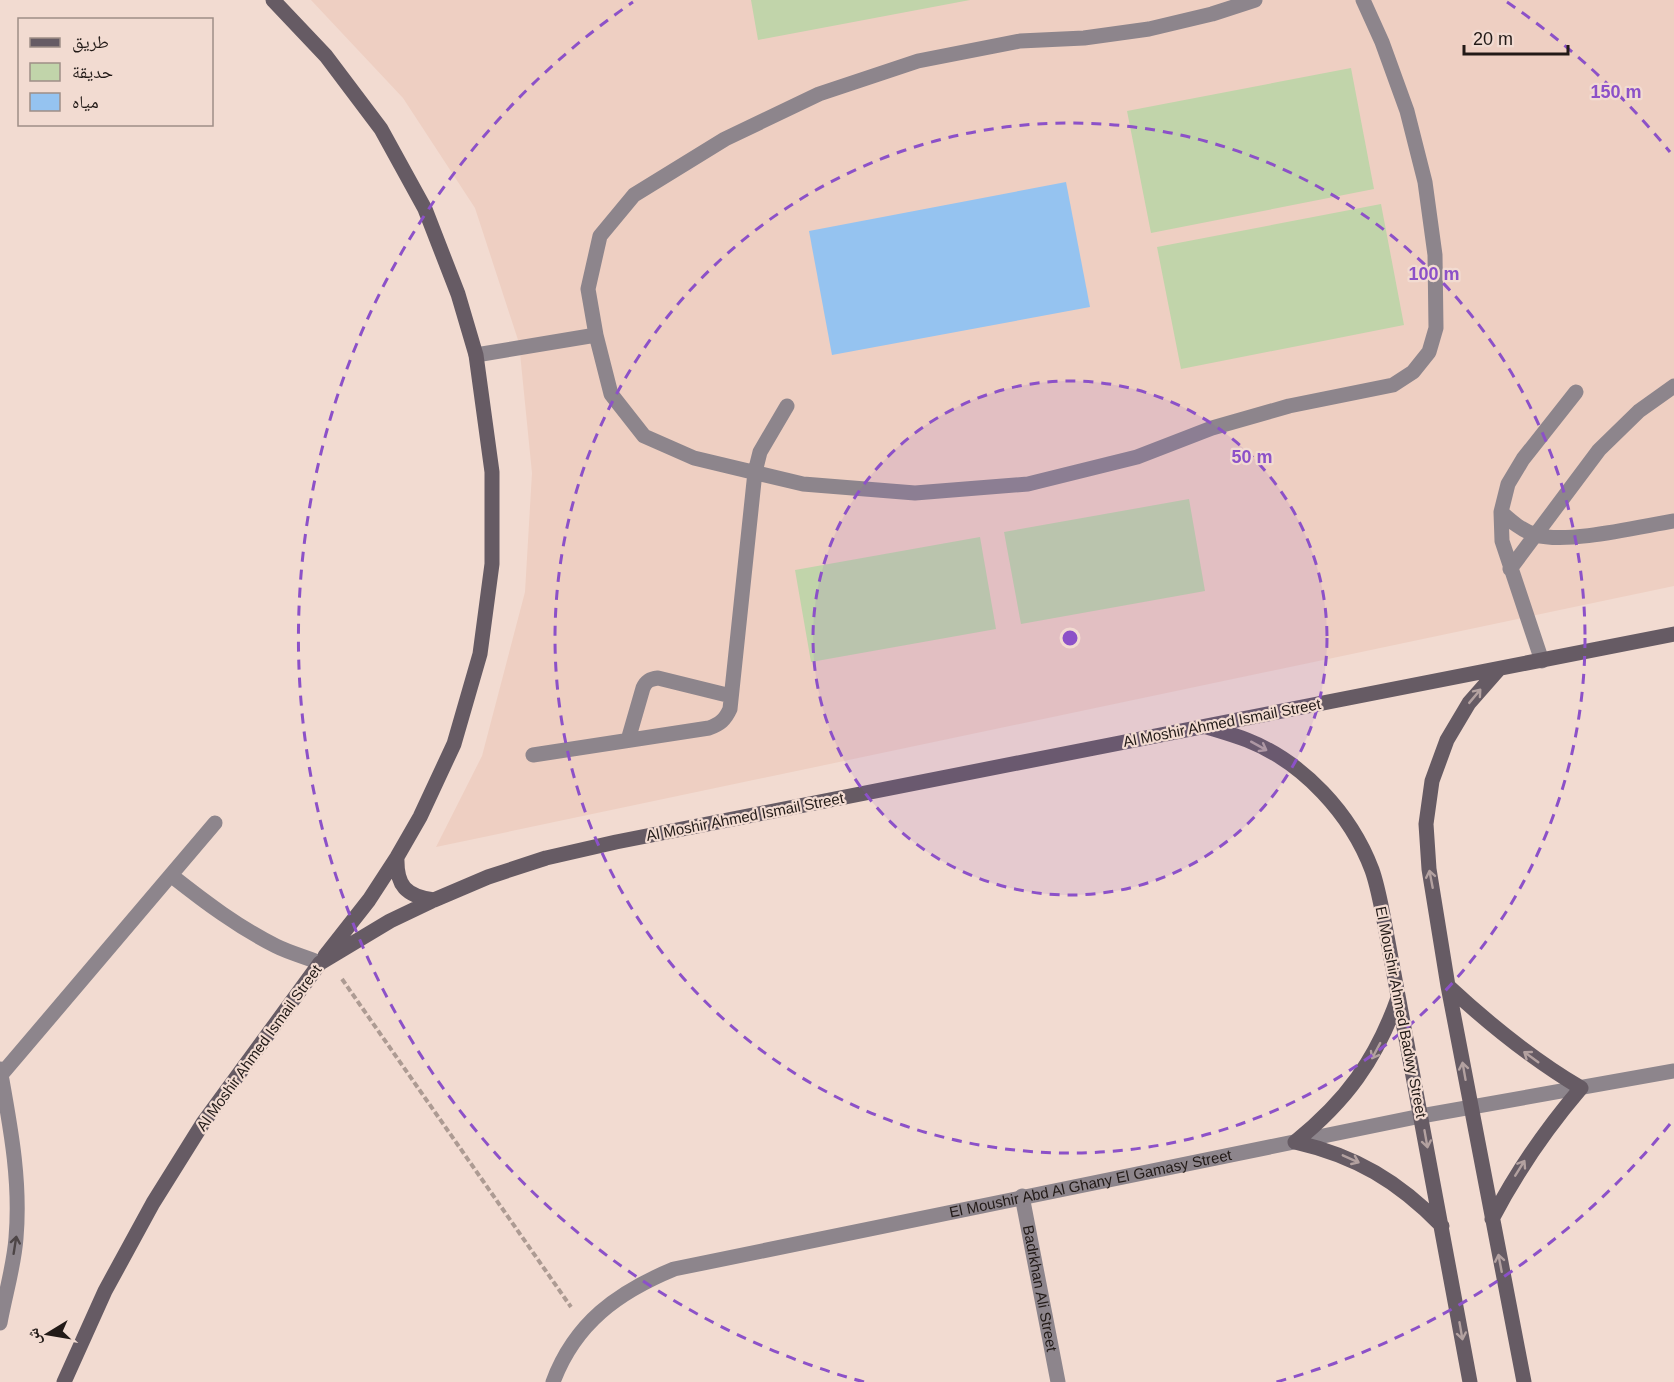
<svg xmlns="http://www.w3.org/2000/svg" width="1674" height="1382" viewBox="0 0 1674 1382" font-family="Arial,'Noto Naskh Arabic',sans-serif">
<style>
.built{fill:#eecfc2}
.green{fill:#c1d4aa}
.water{fill:#95c3f0}
.lines{fill:none;stroke-linecap:round;stroke-linejoin:round}
.path{stroke:#ad9b93;stroke-width:4;stroke-dasharray:6 3;stroke-linecap:butt}
.lane{stroke:#8d858c;stroke-width:15}
.street{stroke:#8d858c;stroke-width:15}
.secondary{stroke:#665b64;stroke-width:15}
.oneway{stroke:#b3a1a0}
.oneway2{stroke:#4d4546}
.ring{fill:none;stroke:#8c51c8;stroke-width:3;stroke-dasharray:10 8}
.labels{text-anchor:middle;stroke-width:4.5;stroke-linejoin:round;paint-order:stroke}
.street-label{font-size:15px;fill:#221a17;stroke:#f2dbd1}
.centre{fill:#8c51c8;stroke:#f2dbd1;stroke-width:3}
.ring-label{font-size:18px;text-anchor:middle;font-weight:bold;fill:#8c51c8;stroke:#f2dbd1;stroke-width:4.5;stroke-linejoin:round;paint-order:stroke}
</style>
<rect width="100%" height="100%" fill="#f2dbd1"/>
<!-- built -->
<path class="built" d="M311 0H1674V586L436 847 482 756 525 592 532 473 519 343 475 208 403 98Z"/>
<!-- green -->
<path class="green" d="M751 0H970L758 40Z
M1351 68 1374 189 1151 233 1127 111Z
M1381 204 1404 325 1181 369 1157 247Z
M1189 499 1205 591 1021 624 1004 532Z
M980 537 996 629 811 662 795 570Z"/>
<!-- water -->
<path class="water" d="M1066 182 1090 307 832 355 809 231Z"/>
<g class="lines">
<!-- path -->
<path class="path" d="M342 979 571 1307"/>
<!-- lane -->
<path class="lane" d="M1255 0 1212 14 1149 29 1084 38 1020 41 918 61 819 94 725 139 634 195 600 236 588 289 596 335 611 394 644 436 694 458 803 484 915 493 1028 484 1137 457 1212 428 1289 406 1393 385 1413 372 1429 352 1436 328 1435 255 1425 182 1407 111 1382 42 1363 0
M476 355 596 335
M1501 512C1511 521 1522 531 1536 535 1568 544 1638 527 1674 521
M1510 569 1599 450 1639 411 1674 386
M1542 661 1502 541 1501 512 1508 484 1523 459 1576 392
M628 740 643 688C646 681 650 679 658 678L731 696
M533 755 709 728C720 724 725 720 730 709L755 472 760 452 787 406
M172 876C205 902 238 927 276 946 290 953 306 957 320 963
M0 1069C10 1125 21 1180 16 1238 14 1266 5 1295 0 1323
M1 1075 215 823"/>
<!-- street -->
<g class="street">
<path id="s1" d="M1022 1196 1058 1382"/>
<path id="s2" d="M553 1382C575 1323 618 1292 674 1269L1421 1116 1674 1071"/>
</g>
<!-- secondary -->
<path class="secondary" d="M273 0 326 56 381 129 425 209 458 294 476 355 492 472V564L480 654 454 744 420 817 397 857 369 900 325 956
M1498 670 1469 703 1447 740 1432 781 1426 824 1429 869 1448 986 1524 1382
M1207 727C1220 731 1234 735 1247 740 1303 762 1351 814 1372 870 1377 884 1380 900 1383 915L1470 1382
M397 857C396 886 406 896 434 900
M1448 986C1490 1025 1532 1059 1581 1088 1546 1129 1517 1171 1492 1219
M1295 1142C1346 1101 1376 1060 1398 998
M1295 1142C1356 1156 1398 1181 1442 1226
M64 1382 105 1291 153 1203 203 1123 320 963 390 921 434 900 488 877 546 858 616 842 1674 634"/>
</g>
<!-- one-way arrows -->
<defs><path id="oneway-shaft" d="M-6 0H5M1.5-3L5.5 0L1.5 3" fill="none" stroke-width="1.6" stroke-linecap="round" stroke-linejoin="round" transform="scale(1.5)"/></defs>
<g class="oneway">
<use href="#oneway-shaft" transform="translate(1475 696) rotate(-50)"/>
<use href="#oneway-shaft" transform="translate(1259 746) rotate(29)"/>
<use href="#oneway-shaft" transform="translate(1431 879) rotate(-101)"/>
<use href="#oneway-shaft" transform="translate(1376 1051) rotate(118)"/>
<use href="#oneway-shaft" transform="translate(1531 1057) rotate(-144)"/>
<use href="#oneway-shaft" transform="translate(1464 1071) rotate(-100)"/>
<use href="#oneway-shaft" transform="translate(1426 1139) rotate(80)"/>
<use href="#oneway-shaft" transform="translate(1351 1159) rotate(24)"/>
<use href="#oneway-shaft" transform="translate(1520 1168) rotate(-58)"/>
<use href="#oneway-shaft" transform="translate(1500 1263) rotate(-101)"/>
<use href="#oneway-shaft" transform="translate(1461 1331) rotate(80)"/>
</g>
<use class="oneway2" href="#oneway-shaft" transform="translate(15 1245) rotate(-81)"/>
<!-- distance rings -->
<circle cx="1070" cy="638" r="257" fill="#8c51c8" fill-opacity=".12"/>
<g class="ring">
<circle cx="1070" cy="638" r="257"/>
<circle cx="1070" cy="638" r="515"/>
<path d="M1670 1124A772 772 0 0 1 1276 1382M864 1382A772 772 0 0 1 633 2M1507 2A772 772 0 0 1 1670 152"/>
</g>
<g class="labels">
<!-- street labels -->
<g class="street-label">
<text transform="translate(1222 723) rotate(-11)" y="5">Al Moshir Ahmed Ismail Street</text>
<text transform="translate(745 817) rotate(-11)" y="5">Al Moshir Ahmed Ismail Street</text>
<text transform="translate(1401 1012) rotate(79)" y="5">El Moushir Ahmed Badwy Street</text>
<text transform="translate(259 1048) rotate(-54)" y="5">Al Moshir Ahmed Ismail Street</text>
<text dy="5" stroke="none"><textPath href="#s2" startOffset="596">El Moushir Abd Al Ghany El Gamasy Street</textPath></text>
<text dy="5" stroke="none"><textPath href="#s1" startOffset="94">Badrkhan Ali Street</textPath></text>
</g>
</g>
<circle cx="1070" cy="638" r="9" class="centre"/>
<g class="ring-label">
<text x="1616" y="98">150 m</text>
<text x="1434" y="280">100 m</text>
<text x="1252" y="463">50 m</text>
</g>
<!-- legend -->
<rect x="18" y="18" width="195" height="108" fill="#f2dbd1" stroke="#9f8e87" stroke-width="1.5"/>
<rect x="30" y="38" width="30" height="9" fill="#665b64" stroke="#9f8e87" stroke-width="1.5"/>
<text x="72" y="48" font-size="18" fill="#221a17">طريق</text>
<rect x="30" y="63" width="30" height="18" fill="#c1d4aa" stroke="#9f8e87" stroke-width="1.5"/>
<text x="72" y="78" font-size="18" fill="#221a17">حديقة</text>
<rect x="30" y="93" width="30" height="18" fill="#95c3f0" stroke="#9f8e87" stroke-width="1.5"/>
<text x="72" y="108" font-size="18" fill="#221a17">مياه</text>
<!-- north arrow -->
<g transform="translate(48 1334) rotate(259)" stroke="#f2dbd1" stroke-width="4.5" paint-order="stroke">
<path d="M0-4.5L10 22L0 15L-10 22Z" fill="#221a17"/>
<text y="-9" font-size="16" font-weight="bold" text-anchor="middle" fill="#221a17">ش</text>
</g>
<!-- scale -->
<path d="M1464 45v9h104v-9" fill="none" stroke="#221a17" stroke-width="3"/>
<text x="1473" y="45" font-size="18" fill="#221a17" stroke="#f2dbd1" stroke-width="4.5" paint-order="stroke">20 m</text>
</svg>
